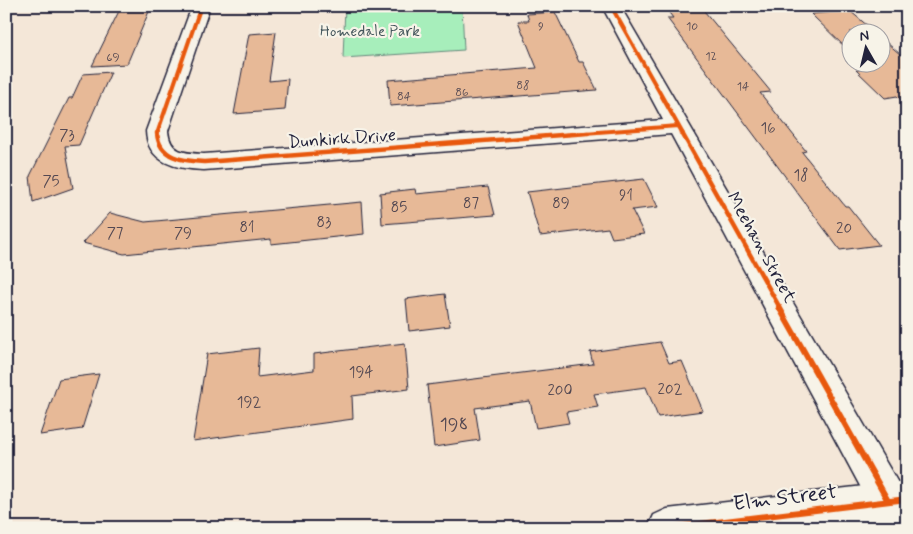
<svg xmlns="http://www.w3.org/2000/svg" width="913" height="534" viewBox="0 0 913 534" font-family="Mynerve,sans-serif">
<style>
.green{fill:#a7eebb;stroke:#64887b}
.building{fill:#e7b997;stroke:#22223b}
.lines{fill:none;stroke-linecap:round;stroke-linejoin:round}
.lane-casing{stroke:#22223b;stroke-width:3}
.street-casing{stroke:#22223b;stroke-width:3}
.secondary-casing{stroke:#22223b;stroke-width:3}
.lane{fill:#f7f3e8;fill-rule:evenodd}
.street{fill:#f7f3e8;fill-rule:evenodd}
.secondary{fill:#f7f3e8;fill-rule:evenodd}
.cycleway-far2-casing{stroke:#f7f3e8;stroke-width:6}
.cycleway-far1-casing{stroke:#f7f3e8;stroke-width:8}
.cycleway-casing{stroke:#f7f3e8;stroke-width:9}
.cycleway-far2{stroke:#e8590c;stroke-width:4}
.cycleway-far1{stroke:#e8590c;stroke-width:4.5}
.cycleway{stroke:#e8590c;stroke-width:6}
.labels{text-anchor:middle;stroke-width:4.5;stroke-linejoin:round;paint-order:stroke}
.far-number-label{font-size:12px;fill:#534852}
.far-park-label{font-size:15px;fill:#43555b;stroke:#f7f3e8}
.number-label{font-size:15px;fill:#534852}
.street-label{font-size:18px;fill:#22223b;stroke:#f7f3e8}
.near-number-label{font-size:18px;fill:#534852}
.near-street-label{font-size:21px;fill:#22223b;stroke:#f7f3e8}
</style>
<rect width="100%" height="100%" fill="#f4e7d8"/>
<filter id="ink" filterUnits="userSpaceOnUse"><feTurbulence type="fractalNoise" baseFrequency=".02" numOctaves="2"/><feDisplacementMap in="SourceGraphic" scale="10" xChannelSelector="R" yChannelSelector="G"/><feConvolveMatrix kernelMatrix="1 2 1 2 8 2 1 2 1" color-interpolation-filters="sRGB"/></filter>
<g filter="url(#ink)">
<!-- green -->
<path class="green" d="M345 6H462L464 50 343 58Z"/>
<!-- building -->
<path class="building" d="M664 6H700L771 92 760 93 806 151 802 152 845 206H848L879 245 840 250 667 18H673Z
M150 9 127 64 92 66 119 11Z
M850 11 875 32H850V52L811 14Z
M555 12 579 62H583L597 90 390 106 388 80 537 68 518 21H529L527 14Z
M276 32 269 81 288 79 285 110 234 114 249 34Z
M880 37 907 60V106L897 96 885 98 856 70 868 69 861 62H880Z
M111 72 79 145 65 146 73 188 33 202 30 176 69 98H72L83 74Z
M644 179 658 207 632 210 644 234 612 238 608 228 540 236 527 192Z
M488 187 495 215 382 224 380 193 415 189 416 194Z
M362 202 364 234 271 244V239L124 254 83 243 110 213 145 222Z
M445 294 450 326 409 331 406 299Z
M660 342 669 363 682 361 703 411 658 417 646 387 594 394 598 407 566 412 569 423 536 428 530 401 475 408 480 440 434 447 427 385 593 364 590 352Z
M405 343 409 389 352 396 353 419 193 441 207 354 259 348 257 377 314 370V354Z
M99 374 82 429 40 435 59 379Z"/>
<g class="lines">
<defs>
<path id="lane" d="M888 489C905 496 907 511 907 528H889L876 501 879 492Z"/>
<path id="street" d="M192 6H210L168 131C170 153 185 153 204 154L663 120 602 6H620L901 488 906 501 901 514 888 519 875 514 671 134 204 170C177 169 147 163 146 131Z
M894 6H907V14L901 13Z"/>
<path id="secondary" d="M907 481V517L822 528H648L654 515 667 509Z"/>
</defs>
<!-- lane casing -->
<use href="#lane" class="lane-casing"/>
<!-- street casing -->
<use href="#street" class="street-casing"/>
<!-- secondary casing -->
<use href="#secondary" class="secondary-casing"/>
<!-- lane -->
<use href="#lane" class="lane"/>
<!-- street -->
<use href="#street" class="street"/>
<!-- secondary -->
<use href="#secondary" class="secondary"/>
<defs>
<path id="cycleway-far2" d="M611 6 683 134
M157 134 201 6
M571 134 678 126"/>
<path id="cycleway-far1" d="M157 133C159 158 183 161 204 162L588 133
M682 133 780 308"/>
<path id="cycleway" d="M779 307 888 501
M667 528 907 499"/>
</defs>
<!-- cycleway-far2 casing -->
<use href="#cycleway-far2" class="cycleway-far2-casing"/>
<!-- cycleway-far1 casing -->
<use href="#cycleway-far1" class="cycleway-far1-casing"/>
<!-- cycleway casing -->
<use href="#cycleway" class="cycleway-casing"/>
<!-- cycleway-far2 -->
<use href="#cycleway-far2" class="cycleway-far2"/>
<!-- cycleway-far1 -->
<use href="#cycleway-far1" class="cycleway-far1"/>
<!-- cycleway -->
<use href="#cycleway" class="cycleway"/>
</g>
</g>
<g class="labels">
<!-- far-number labels -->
<g class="far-number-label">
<text x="541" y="30">9</text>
<text x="692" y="30">10</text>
<text x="711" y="60">12</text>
<text x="113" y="61">69</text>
<text x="523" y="89">88</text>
<text x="743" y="90">14</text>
<text x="462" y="96">86</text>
<text x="404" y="100">84</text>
</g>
<!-- far-park labels -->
<g class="far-park-label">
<text x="370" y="36">Homedale Park</text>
</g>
<!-- number labels -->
<g class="number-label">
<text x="768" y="133">16</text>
<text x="67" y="140">73</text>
<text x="801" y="180">18</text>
<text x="51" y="186">75</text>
<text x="626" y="200">91</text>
<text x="471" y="208">87</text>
<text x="561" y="208">89</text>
<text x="399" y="212">85</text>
<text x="324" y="227">83</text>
<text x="247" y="232">81</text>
<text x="844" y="233">20</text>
<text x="115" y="238">77</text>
<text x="183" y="238">79</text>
<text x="361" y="377">194</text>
<text x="670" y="394">202</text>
<text x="560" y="395">200</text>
<text x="249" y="407">192</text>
</g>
<!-- street labels -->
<g class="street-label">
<text transform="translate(342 138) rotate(-4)" y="6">Dunkirk Drive</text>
<text transform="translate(762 247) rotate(61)" y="6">Meehan Street</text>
</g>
<!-- near-number labels -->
<g class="near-number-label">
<text x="454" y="430">198</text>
</g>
<!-- near-street labels -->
<g class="near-street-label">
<text transform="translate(785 497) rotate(-7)" y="7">Elm Street</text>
</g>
</g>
<!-- margin -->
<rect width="913" height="534" fill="none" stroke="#f7f3e8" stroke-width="25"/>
<rect x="12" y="12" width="888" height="509" fill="none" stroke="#22223b" stroke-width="2" filter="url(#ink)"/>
<!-- north arrow -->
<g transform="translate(866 48) rotate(352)"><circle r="24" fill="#f7f3e8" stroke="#a29fa3"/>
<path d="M0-4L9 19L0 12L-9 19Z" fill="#22223b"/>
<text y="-8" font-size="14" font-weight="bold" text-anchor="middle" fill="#22223b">N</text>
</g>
</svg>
